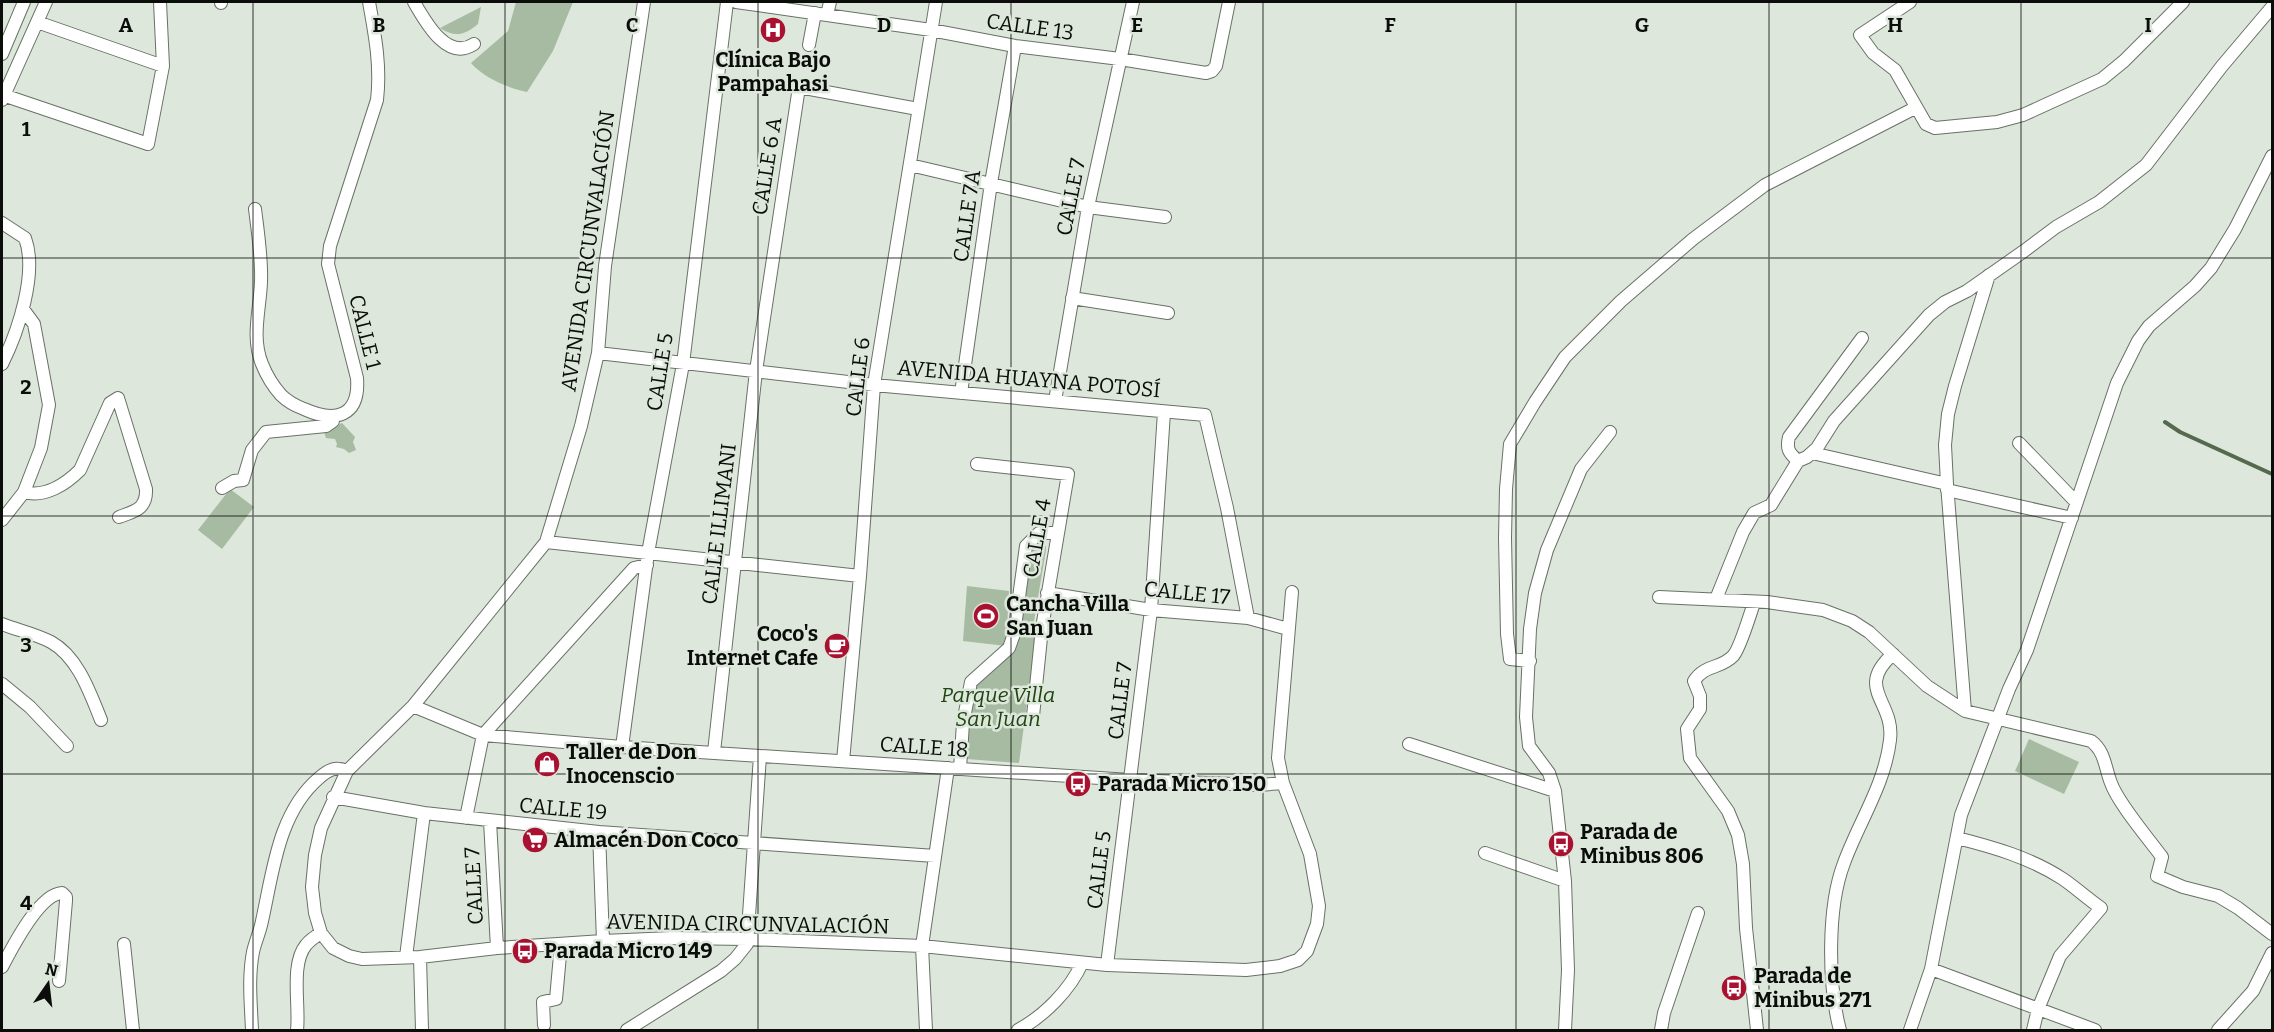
<svg xmlns="http://www.w3.org/2000/svg" width="2274" height="1032" viewBox="0 0 2274 1032" font-family="Bitter,serif">
<style>
.green{fill:#a7bba2}
.lines{fill:none;stroke-linecap:round;stroke-linejoin:round}
.stream{stroke:#54694e;stroke-width:4}
.minor-casing{stroke:#697167;stroke-width:14}
.minor{stroke:#fff;stroke-width:12}
.grid{fill:none;stroke:#0a0d09;stroke-width:1.5;stroke-opacity:0.55}
.labels{text-anchor:middle;stroke-width:5;stroke-linejoin:round;paint-order:stroke}
.street-label{font-size:21px;fill:#0a0d09;stroke:#dde7db}
.poi-label{font-size:21px;font-weight:bold;fill:#0a0d09;stroke:#dde7db;text-anchor:start}
.park-label{font-size:21px;font-style:italic;fill:#1f4511;stroke:#dde7db}
.grid-label{font-size:20px;text-anchor:middle;font-weight:bold;fill:#0a0d09;stroke:#dde7db;stroke-width:5;stroke-linejoin:round;paint-order:stroke}
</style>
<rect width="100%" height="100%" fill="#dde7db"/>
<!-- green -->
<path class="green" d="M516 2H573L553 51 527 92C508 88 484 78 471 63L508 31Z
M481 7 478 24C465 35 455 38 440 28Z
M342 423 355 437 353 442 356 450 349 453 344 449 336 447 337 444 335 439 326 438 324 432Z
M230 489 254 507 222 549 198 530Z
M1039 543 1046 546V550L1033 627 1037 628 1019 763 967 759 966 745 970 691 1008 654 1032 549 1034 545Z
M967 586 1009 591 1006 646 963 641Z
M2029 739 2079 762 2064 794 2015 771Z"/>
<g class="lines">
<!-- stream -->
<path class="stream" d="M2165 422 2180 432 2272 474"/>
<defs>
<path id="minor" d="M221 2V3
M414 2C425 21 447 62 474 44
M644 2 605 266 598 353 581 426 546 542 413 706 347 771 321 828 315 855 312 887 315 913 321 933 333 948 349 956 362 959 420 957 497 948 603 941 672 938 748 939 922 946 1107 965 1246 970 1280 966 1298 960 1307 951 1317 924 1319 906 1310 854 1283 783 1278 758 1292 592
M736 2 931 30 1015 46 1120 59 1206 73 1212 71 1216 66 1229 2
M1910 2 1860 35 1873 53 1895 70 1926 124 1935 128 1997 122 2023 115 2102 79 2124 61 2183 2
M827 15 830 2
M37 22 163 66
M809 45 815 13
M2 54 24 2
M3 95 148 144 163 66 160 2
M2 100 46 2
M910 165 1088 207 1165 217
M255 209C258 233 262 258 261 282 260 310 251 337 262 364 266 374 273 386 281 395 287 401 296 406 304 409 335 423 360 417 357 378L328 264 330 246 377 100C381 66 375 35 369 2
M2 223 25 238C38 273 18 332 2 364
M1072 298 1168 313
M598 353 874 385 1205 415 1227 508 1248 618
M961 393 991 183 1015 46
M1055 401 1088 207 1133 2
M2019 443 2076 502
M1812 453 1947 484
M1798 461C1789 453 1786 449 1789 437L1862 338
M977 464 1068 474 1042 628 1033 716
M222 488 234 481 243 480 252 450 266 432 326 426 333 421V417
M1947 490 2072 518
M24 492C45 498 66 484 80 470L110 403 118 398 146 489C147 509 135 511 119 517
M2 520 24 492 41 448 49 405 34 324 23 309
M546 542 860 576
M1047 593 1151 610 1248 618 1288 629
M1659 597 1767 602 1823 610 1852 621 1869 632 1927 686 1965 711 2091 741C2105 751 2105 768 2111 783 2118 803 2148 838 2162 857L2157 876 2183 887 2218 896 2238 908 2272 934
M1716 599 1743 532 1754 513 1771 505 1798 461 1807 457 1817 448 1834 421 1929 315 1945 302 1967 291 2024 251 2056 227 2099 202 2146 165 2222 66 2272 7
M1754 603C1750 614 1740 649 1733 656 1721 669 1705 664 1694 681L1700 696V709L1687 729 1690 758 1728 811 1738 835 1743 864 1746 928 1757 1030
M2 624C17 630 36 634 51 642 78 657 90 693 101 720
M1530 661 1510 659 1507 634 1505 538 1506 489 1510 444 1535 402 1565 357 1621 301 1693 239 1765 185 1915 108
M2 684 30 707 67 746
M413 706 483 735 622 747 1130 780 1259 785 1283 783
M1965 711 1947 484 1945 445 1948 414 1955 386 1989 275
M1409 744 1555 791
M622 747 648 553 683 364 727 2
M714 752 756 371 799 87 918 109
M843 761 860 576 874 385 936 2
M960 769 963 723 971 682 1009 648 1014 634 1026 546 1039 533H1058
M333 797 424 813 599 832 935 856
M466 818 483 735 634 568 647 565
M490 821 497 948
M599 832 603 941
M1957 838C1993 847 2031 858 2063 879 2076 888 2088 899 2101 908L2060 956 2038 1009 2033 1030
M1485 853 1565 881
M124 944 133 1030
M406 957 424 813
M420 957 422 1030
M1107 965 1151 610 1164 412
M2 967C12 948 39 894 62 893L66 897V901L59 981
M1931 969 2095 1030
M544 1025 543 1002 556 999 561 944
M252 1030C251 1005 248 978 253 952 255 942 260 932 262 921 273 872 278 813 319 778 328 770 335 766 347 771
M297 1030C300 1007 290 964 306 945 310 940 316 936 321 933
M627 1030 721 971 735 959 747 944 760 756
M926 1030 922 946 948 768
M1018 1030C1044 1016 1070 990 1082 963
M1565 1030 1568 970 1565 881 1555 791 1549 773 1529 746 1526 717 1530 629 1535 593 1547 550 1581 469 1610 432
M1661 1030 1664 1013 1698 913
M1840 1030C1828 986 1827 907 1844 863 1859 822 1885 784 1890 740 1895 701 1854 689 1893 654
M1910 1030 1931 969 1961 815 2009 689 2027 650 2117 383 2138 341 2149 326 2195 286 2211 268 2235 229 2272 156
M2218 1030 2253 991 2272 953"/>
</defs>
<!-- minor casing -->
<use href="#minor" class="minor-casing"/>
<!-- minor -->
<use href="#minor" class="minor"/>
</g>
<!-- grid -->
<path class="grid" d="M253 2V1030M505 2V1030M758 2V1030M1011 2V1030M1263 2V1030M1516 2V1030M1769 2V1030M2021 2V1030M2 258H2272M2 516H2272M2 774H2272"/>
<!-- icons -->
<defs>
<symbol id="hospital-disc" viewBox="-11 -11 22 22"><circle r="9.5" fill="#a91131" stroke="#dde7db"/><path d="M-5-5h3v3.5h4V-5h3V5h-3V1.5h-4V5h-3Z" fill="#fff"/></symbol>
<symbol id="stadium-disc" viewBox="-11 -11 22 22"><circle r="9.5" fill="#a91131" stroke="#dde7db"/><path d="M0-5a6.5 5 0 1 0 0 10a6.5 5 0 1 0 0-10ZM-3.5-1.8h7v3.6h-7Z" fill="#fff"/></symbol>
<symbol id="cafe-disc" viewBox="-11 -11 22 22"><circle r="9.5" fill="#a91131" stroke="#dde7db"/><path d="M-5.5-4.5H6V0H3Q3 3.5 0 3.5H-2.5Q-5.5 3.5-5.5 0ZM3-3.2v2h1.7v-2ZM-6 4.5H4V6H-6Z" fill="#fff"/></symbol>
<symbol id="shop-disc" viewBox="-11 -11 22 22"><circle r="9.5" fill="#a91131" stroke="#dde7db"/><path d="M-5-2.5h2.3a2.7 3.5 0 0 1 5.4 0H5L5.5 6h-11ZM-1.5-2.5h3a1.5 2.3 0 0 0-3 0Z" fill="#fff"/></symbol>
<symbol id="bus-disc" viewBox="-11 -11 22 22"><circle r="9.5" fill="#a91131" stroke="#dde7db"/><path d="M-5-6H5V4H4V6H2V4H-2V6H-4V4H-5ZM-3.5-4V0h7V-4ZM-3.5 1.2v1.5H-2V1.2ZM2 1.2v1.5H3.5V1.2Z" fill="#fff"/></symbol>
<symbol id="supermarket-disc" viewBox="-11 -11 22 22"><circle r="9.5" fill="#a91131" stroke="#dde7db"/><path d="M-6-5.5h2.5l.6 2H6L4.5 2H-2.5L-4.4-4H-6ZM-1.5 3.2a1.3 1.3 0 1 0 .1 0ZM3 3.2a1.3 1.3 0 1 0 .1 0Z" fill="#fff"/></symbol>
</defs>
<g fill-rule="evenodd">
<use href="#hospital-disc" x="758" y="15" width="30" height="30"/>
<use href="#stadium-disc" x="971" y="601" width="30" height="30"/>
<use href="#cafe-disc" x="822" y="631" width="30" height="30"/>
<use href="#shop-disc" x="532" y="749" width="30" height="30"/>
<use href="#bus-disc" x="1063" y="769" width="30" height="30"/>
<use href="#supermarket-disc" x="520" y="825" width="30" height="30"/>
<use href="#bus-disc" x="1546" y="829" width="30" height="30"/>
<use href="#bus-disc" x="510" y="936" width="30" height="30"/>
<use href="#bus-disc" x="1719" y="973" width="30" height="30"/>
</g>
<g class="labels">
<!-- street labels -->
<g class="street-label">
<text transform="translate(1030 27) rotate(8)" y="7">CALLE 13</text>
<text transform="translate(767 166) rotate(-81)" y="7">CALLE 6 A</text>
<text transform="translate(1071 197) rotate(-79)" y="7">CALLE 7</text>
<text transform="translate(967 216) rotate(-82)" y="7">CALLE 7A</text>
<text transform="translate(588 251) rotate(-82)" y="7">AVENIDA CIRCUNVALACIÓN</text>
<text transform="translate(365 332) rotate(76)" y="7">CALLE 1</text>
<text transform="translate(660 372) rotate(-81)" y="7">CALLE 5</text>
<text transform="translate(858 377) rotate(-83)" y="7">CALLE 6</text>
<text transform="translate(1029 379) rotate(5)" y="7">AVENIDA HUAYNA POTOSÍ</text>
<text transform="translate(719 524) rotate(-83)" y="7">CALLE ILLIMANI</text>
<text transform="translate(1037 538) rotate(-80)" y="7">CALLE 4</text>
<text transform="translate(1187 593) rotate(6)" y="7">CALLE 17</text>
<text transform="translate(1120 701) rotate(-83)" y="7">CALLE 7</text>
<text transform="translate(924 747) rotate(4)" y="7">CALLE 18</text>
<text transform="translate(563 809) rotate(5)" y="7">CALLE 19</text>
<text transform="translate(1099 870) rotate(-83)" y="7">CALLE 5</text>
<text transform="translate(474 886) rotate(-93)" y="7">CALLE 7</text>
<text transform="translate(748 924) rotate(1)" y="7">AVENIDA CIRCUNVALACIÓN</text>
</g>
<!-- poi labels -->
<g class="poi-label">
<text x="773" y="67" text-anchor="middle">Clínica Bajo<tspan x="773" dy="24">Pampahasi</tspan></text>
<text x="1006" y="611">Cancha Villa<tspan x="1006" dy="24">San Juan</tspan></text>
<text x="818" y="641" text-anchor="end">Coco's<tspan x="818" dy="24">Internet Cafe</tspan></text>
<text x="566" y="759">Taller de Don<tspan x="566" dy="24">Inocenscio</tspan></text>
<text x="1098" y="791">Parada Micro 150</text>
<text x="1580" y="839">Parada de<tspan x="1580" dy="24">Minibus 806</tspan></text>
<text x="554" y="847">Almacén Don Coco</text>
<text x="544" y="958">Parada Micro 149</text>
<text x="1754" y="983">Parada de<tspan x="1754" dy="24">Minibus 271</tspan></text>
</g>
<!-- park labels -->
<g class="park-label">
<text x="998" y="702">Parque Villa<tspan x="998" dy="24">San Juan</tspan></text>
</g>
</g>
<g class="grid-label">
<text x="126" y="32">A</text>
<text x="379" y="32">B</text>
<text x="632" y="32">C</text>
<text x="884" y="32">D</text>
<text x="1137" y="32">E</text>
<text x="1390" y="32">F</text>
<text x="1642" y="32">G</text>
<text x="1895" y="32">H</text>
<text x="2148" y="32">I</text>
<text x="26" y="136">1</text>
<text x="26" y="394">2</text>
<text x="26" y="652">3</text>
<text x="26" y="910">4</text>
</g>
<!-- border -->
<rect width="2274" height="1032" fill="none" stroke="#0a0d09" stroke-width="6"/>
<!-- north arrow -->
<g transform="translate(48 984) rotate(14)" stroke="#dde7db" stroke-width="4.5" paint-order="stroke">
<path d="M0-4.5L10 22L0 15L-10 22Z" fill="#0a0d09"/>
<text y="-9" font-size="16" font-weight="bold" text-anchor="middle" fill="#0a0d09">N</text>
</g>
</svg>
